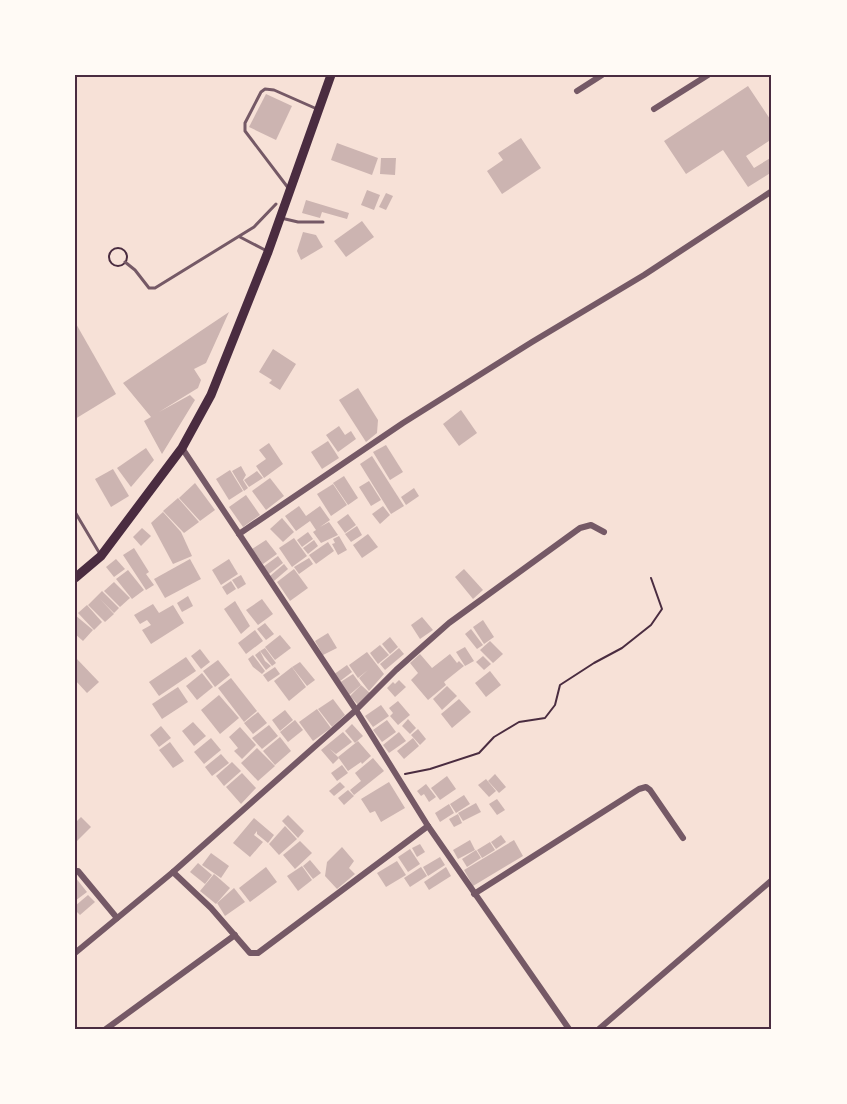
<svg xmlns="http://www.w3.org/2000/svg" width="847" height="1104" font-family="Figtree,sans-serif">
  <rect width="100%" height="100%" fill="#f7e1d7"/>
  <g fill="#ccb4b1">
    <polygon points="748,86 772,122 772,139 746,156 754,168 772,157 772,172 748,187 723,150 686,174 664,141"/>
    <polygon points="266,94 292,106 276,140 249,127"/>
    <polygon points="521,138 541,168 502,194 487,171 503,160 498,153"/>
    <polygon points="337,143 378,158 372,175 331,160"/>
    <polygon points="381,158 396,158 395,175 380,174"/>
    <polygon points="367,190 380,195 374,210 361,205"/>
    <polygon points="386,193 393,196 386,210 379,207"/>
    <polygon points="306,200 349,213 347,219 322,212 320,218 302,213"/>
    <polygon points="362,221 374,237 346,257 334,241"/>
    <polygon points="303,232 316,235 323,247 301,260 297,251"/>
    <polygon points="229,312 206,363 194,369 201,380 198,388 159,412 190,395 195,400 162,454 144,421 151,417 123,383"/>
    <polygon points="75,322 116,394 75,419"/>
    <polygon points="273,349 296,364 280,390 269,383 272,380 259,372"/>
    <polygon points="358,388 378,420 377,433 366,442 339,400"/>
    <polygon points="461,410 477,433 459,446 443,424"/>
    <polygon points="339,426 345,435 351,431 356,439 338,452 326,435"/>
    <polygon points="328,441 339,458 322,469 311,452"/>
    <polygon points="269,443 283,464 264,478 256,466 266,459 259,450"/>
    <polygon points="386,445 403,472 390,480 373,452"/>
    <polygon points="146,448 154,460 131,487 117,468"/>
    <polygon points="372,456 404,506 391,514 360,464"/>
    <polygon points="241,466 246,475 243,480 248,488 244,491 232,471"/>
    <polygon points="113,469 129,496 111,507 95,479"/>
    <polygon points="230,470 243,491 229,500 216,479"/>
    <polygon points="257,471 263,478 249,487 244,480"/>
    <polygon points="344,476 358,498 348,505 333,483"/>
    <polygon points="270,478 284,496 266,510 252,491"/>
    <polygon points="369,481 381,500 371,506 359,487"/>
    <polygon points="195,483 215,510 200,521 179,498"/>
    <polygon points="333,484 347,505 331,516 317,494"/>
    <polygon points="414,488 419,496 406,505 401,497"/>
    <polygon points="246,495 260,515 243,527 229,507"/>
    <polygon points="178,498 199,522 184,533 163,511"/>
    <polygon points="299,506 306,516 320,506 330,520 320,527 329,522 338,535 321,543 313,532 316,530 310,521 296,531 285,516"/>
    <polygon points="383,506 390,515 380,524 372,514"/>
    <polygon points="163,512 181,532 192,556 173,564 151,523"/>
    <polygon points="348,514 356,525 345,533 337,522"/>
    <polygon points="282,518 294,532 283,542 270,529"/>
    <polygon points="357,526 362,535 351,542 345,534"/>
    <polygon points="142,528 151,536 141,546 133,537"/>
    <polygon points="308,532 313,539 302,547 297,540"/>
    <polygon points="368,534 378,547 362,558 353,545"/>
    <polygon points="339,536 347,550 338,555 332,544 335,543 333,539"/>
    <polygon points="294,538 307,556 292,567 279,548"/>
    <polygon points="266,540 277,554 263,564 252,549"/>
    <polygon points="314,540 318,546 308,554 303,548"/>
    <polygon points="328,542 334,551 316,564 309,555"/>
    <polygon points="134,548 149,572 146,574 154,585 146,590 123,555"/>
    <polygon points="278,556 283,563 269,574 263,567"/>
    <polygon points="309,558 313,564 299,574 294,567"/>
    <polygon points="116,559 125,569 114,577 106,567"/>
    <polygon points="190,559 201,579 165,598 154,579"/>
    <polygon points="229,559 238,574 221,585 212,570"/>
    <polygon points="284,564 288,569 274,581 270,576"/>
    <polygon points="294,569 308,588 290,601 277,582"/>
    <polygon points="464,569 483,590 473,599 455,577"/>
    <polygon points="128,570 144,590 132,599 116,579"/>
    <polygon points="241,575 246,584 238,589 232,580"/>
    <polygon points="231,581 236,589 227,595 222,587"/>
    <polygon points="114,582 130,598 120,607 104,591"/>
    <polygon points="102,591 119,608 114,613 100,599 114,614 105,622 88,605"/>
    <polygon points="188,596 193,606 182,612 177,603"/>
    <polygon points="262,599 273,614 258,625 246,610"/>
    <polygon points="235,601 250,626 241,634 224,609"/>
    <polygon points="153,604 159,613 173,605 184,623 151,644 142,630 151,625 147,620 140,624 134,615"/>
    <polygon points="87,605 102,622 94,630 78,613"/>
    <polygon points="75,615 93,630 83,641 75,634"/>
    <polygon points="422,617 433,630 420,639 411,625"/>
    <polygon points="483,620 494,637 484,644 473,627"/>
    <polygon points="265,623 274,634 266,640 257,629"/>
    <polygon points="471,629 483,645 477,649 465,634"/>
    <polygon points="255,630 263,641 246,654 238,643"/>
    <polygon points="328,633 337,648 323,655 315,641"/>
    <polygon points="280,635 291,648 275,660 265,647"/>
    <polygon points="390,637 398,647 390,654 382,644"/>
    <polygon points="490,641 503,654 493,663 480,650"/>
    <polygon points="380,645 389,655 378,664 370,653"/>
    <polygon points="465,647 474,661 465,666 456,652"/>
    <polygon points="265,648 276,663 272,666 260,651"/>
    <polygon points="399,648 404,654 385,670 380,664"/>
    <polygon points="200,649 210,662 201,669 191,656"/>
    <polygon points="260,651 265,661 271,666 266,670 255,655"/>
    <polygon points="367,652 384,674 369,691 359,678 368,670 358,678 349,665"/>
    <polygon points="420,654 432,668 450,654 457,663 459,661 464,666 444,682 446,685 428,700 411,680 418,673 410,663"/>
    <polygon points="253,655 265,671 262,674 253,667 248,659"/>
    <polygon points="483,656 491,664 484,670 476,662"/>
    <polygon points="75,657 99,682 87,693 75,680"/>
    <polygon points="186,657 196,671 159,696 149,682"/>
    <polygon points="218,660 230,675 215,687 203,671"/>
    <polygon points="300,662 315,680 307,686 292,667"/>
    <polygon points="347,665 352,672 339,682 333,675"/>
    <polygon points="275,667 280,674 268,682 263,675"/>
    <polygon points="292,667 306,687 289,701 274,681"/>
    <polygon points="490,671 501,685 486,697 475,683"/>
    <polygon points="202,673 213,687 197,700 186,686"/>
    <polygon points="353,674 361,685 348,696 339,683"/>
    <polygon points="231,678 257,711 244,722 218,688"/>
    <polygon points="399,680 406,687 395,697 387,688 393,682 395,684"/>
    <polygon points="361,685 371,694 359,706 350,696"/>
    <polygon points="447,686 457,696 442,710 433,699"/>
    <polygon points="178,687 188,702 162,719 152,704"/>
    <polygon points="219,695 239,718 220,734 201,710"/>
    <polygon points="333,699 345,715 332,727 318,709"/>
    <polygon points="459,699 471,712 452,728 441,714"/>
    <polygon points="398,701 410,715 398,725 390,716 393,713 389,708"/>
    <polygon points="381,705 389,716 373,727 365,716"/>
    <polygon points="317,709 331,728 313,741 299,722"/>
    <polygon points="285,710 293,720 280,731 272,720"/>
    <polygon points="258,712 267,723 253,734 244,723"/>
    <polygon points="408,719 416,728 410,734 402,726"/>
    <polygon points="295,720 303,730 288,742 280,732"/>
    <polygon points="387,720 396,732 382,742 373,730"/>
    <polygon points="193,722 206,736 194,746 182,731"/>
    <polygon points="352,724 363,736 355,743 345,731"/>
    <polygon points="269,725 278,736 262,749 252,738"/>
    <polygon points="161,726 171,738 159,747 150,735"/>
    <polygon points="240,727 256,745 242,759 234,751 238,748 229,737"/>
    <polygon points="418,729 426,739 420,745 411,735"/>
    <polygon points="343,732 352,742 336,754 330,749 339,758 333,764 321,750"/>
    <polygon points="399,732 406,741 389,753 383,745"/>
    <polygon points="280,737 291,751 275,765 263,751"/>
    <polygon points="211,738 221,750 204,764 194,752"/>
    <polygon points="413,738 419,746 404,759 397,751"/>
    <polygon points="358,741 371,756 362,764 361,762 348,771 338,757"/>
    <polygon points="170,742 184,761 173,768 159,750"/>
    <polygon points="257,748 275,766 258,781 241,763"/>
    <polygon points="221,754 229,763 212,776 205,767"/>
    <polygon points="373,758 384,771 354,795 350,790 361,781 355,773"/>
    <polygon points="232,762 241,771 224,786 216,776"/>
    <polygon points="342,765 348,773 337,781 331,773"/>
    <polygon points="242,773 256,788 241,804 226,787"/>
    <polygon points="495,774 506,787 499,793 488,781"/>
    <polygon points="447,776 456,789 440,800 431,788"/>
    <polygon points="486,779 496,791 489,797 478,785"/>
    <polygon points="340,782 345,787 334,796 329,791"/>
    <polygon points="389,782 405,808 381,822 375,811 370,813 361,799"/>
    <polygon points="426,784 436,797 429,802 424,794 421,796 417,791"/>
    <polygon points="348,790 354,796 344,805 338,798"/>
    <polygon points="464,795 470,804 456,813 450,804"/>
    <polygon points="497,799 505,810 497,815 489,804"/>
    <polygon points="476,803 481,812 463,821 458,813"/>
    <polygon points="449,804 454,813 440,822 435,813"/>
    <polygon points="458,814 462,823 454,827 449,819"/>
    <polygon points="288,815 304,831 298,838 282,821"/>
    <polygon points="81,817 91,827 75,843 75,823"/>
    <polygon points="254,818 274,835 268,843 257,834 257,831 254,835 263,842 250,857 233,843"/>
    <polygon points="285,826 297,839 279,855 269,844"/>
    <polygon points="501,835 506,842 496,849 491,842"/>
    <polygon points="470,840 475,850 458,859 453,850"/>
    <polygon points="514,840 523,856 473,886 464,870"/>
    <polygon points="300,841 312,853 295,869 283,855"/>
    <polygon points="490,842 495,850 482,858 477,850"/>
    <polygon points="420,844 425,852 417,857 412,848"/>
    <polygon points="342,847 354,861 349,868 355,874 337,889 325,876 327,862"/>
    <polygon points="410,849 420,864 408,872 398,857"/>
    <polygon points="476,850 481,858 467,867 462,859"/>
    <polygon points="211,853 229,866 221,878 202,865"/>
    <polygon points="440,857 445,865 428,876 423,867"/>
    <polygon points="310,860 321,873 313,879 303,866"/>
    <polygon points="397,861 406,875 386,887 377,873"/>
    <polygon points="198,863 212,875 205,884 190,872"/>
    <polygon points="302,866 312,880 298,891 287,876"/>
    <polygon points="266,867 277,882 250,902 239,888"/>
    <polygon points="421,867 427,876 410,887 404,878"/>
    <polygon points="446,867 451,876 429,890 424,882"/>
    <polygon points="214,874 230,888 216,904 200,891"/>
    <polygon points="75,877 87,892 75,901"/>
    <polygon points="234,888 245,902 225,916 217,903"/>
    <polygon points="88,895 95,902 80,915 75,910 75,906"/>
  </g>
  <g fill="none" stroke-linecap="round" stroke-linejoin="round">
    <g stroke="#4a2c40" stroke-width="2">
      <circle cx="118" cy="257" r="9"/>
      <polyline points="405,774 430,769 479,753 494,737 519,722 545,718 555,705 560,685 594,663 622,648 651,625 662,609 651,578"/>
    </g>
    <g stroke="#755966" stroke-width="3">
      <polyline points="289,189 245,131 245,123 261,92 265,89 274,90 317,109"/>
      <polyline points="281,218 298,222 323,222"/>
      <polyline points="240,237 265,250"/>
      <polyline points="125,262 135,270 149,288 155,288 254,227 276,204"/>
      <polyline points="75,512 100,554"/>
    </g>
    <g stroke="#755966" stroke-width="6">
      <polyline points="577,91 602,75"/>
      <polyline points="654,109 708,75"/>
      <polyline points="182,448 356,710 428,826 569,1029"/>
      <polyline points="239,534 403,423 532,342 644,275 772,191"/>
      <polyline points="75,871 78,871 117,918"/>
      <polyline points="173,872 211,908 250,953 258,953 428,826"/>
      <polyline points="474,894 639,789 646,787 650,790 683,838"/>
      <polyline points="75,953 173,872 356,710 396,670 449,623 580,528 591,525 604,532"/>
      <polyline points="106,1029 235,935"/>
      <polyline points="599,1029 772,880"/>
    </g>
    <polyline stroke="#4a2c40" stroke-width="9" points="75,578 101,556 182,448 211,395 268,252 331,75"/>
  </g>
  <rect width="847" height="1104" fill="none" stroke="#fffaf5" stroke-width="153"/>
  <rect x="76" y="76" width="694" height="952" fill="none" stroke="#4a2c40" stroke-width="2"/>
</svg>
